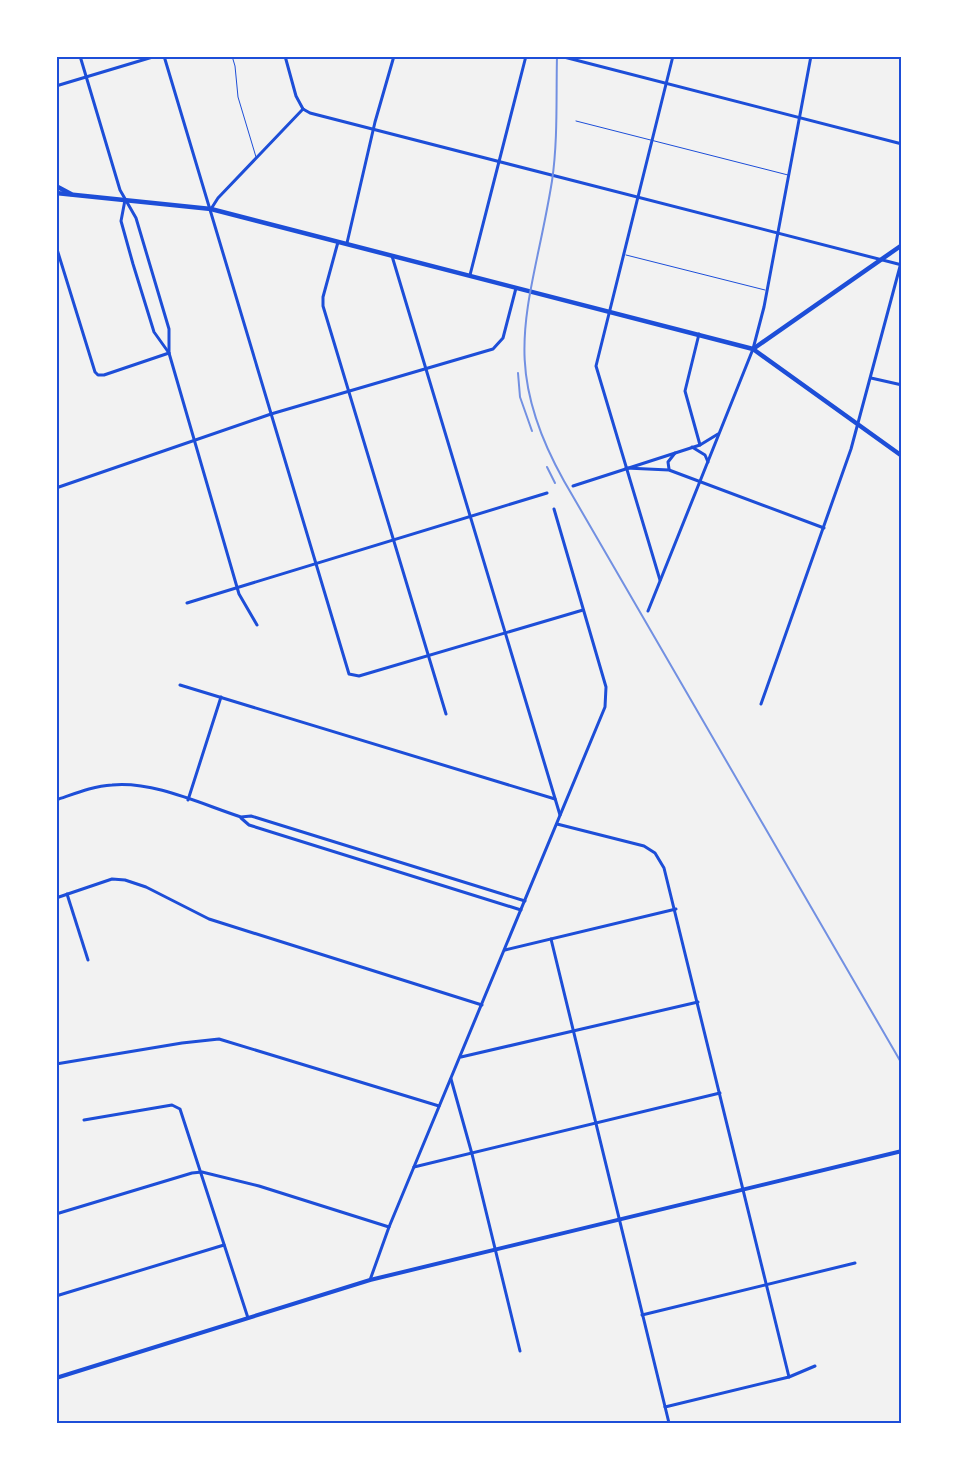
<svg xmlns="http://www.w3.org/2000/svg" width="958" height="1479" font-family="Rubik,sans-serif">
  <rect width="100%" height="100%" fill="#f2f2f2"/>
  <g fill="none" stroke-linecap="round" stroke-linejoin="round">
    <g stroke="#1d4ed8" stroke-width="1">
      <polyline points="232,56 235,66 238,97 256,157"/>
      <polyline points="576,121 788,175"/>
      <polyline points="626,255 765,290"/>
    </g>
    <g stroke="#1d4ed8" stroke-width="3">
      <polyline points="80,56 120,190 136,218 169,329 169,353 239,594 257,625"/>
      <polyline points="164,56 349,674 359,676 583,610"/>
      <polyline points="285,56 296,96 303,109"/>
      <polyline points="560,56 902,144"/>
      <polyline points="56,86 156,56"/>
      <polyline points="303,109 310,113 902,265"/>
      <polyline points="125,200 121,221 133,264 154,332 169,353"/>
      <polyline points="211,209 218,198 303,109"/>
      <polyline points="338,242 323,297 323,306 446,714"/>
      <polyline points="347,243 375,122 394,56"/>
      <polyline points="56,246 95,372 98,375 104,375 169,353"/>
      <polyline points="392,256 560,815"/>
      <polyline points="470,275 526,56"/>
      <polyline points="699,334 685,391 700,445"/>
      <polyline points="871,378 902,385"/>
      <polyline points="692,447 705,455 708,462"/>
      <polyline points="626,468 669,470 824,528"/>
      <polyline points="669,469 668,462 675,453"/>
      <polyline points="573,486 700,445 718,434"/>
      <polyline points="56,488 271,414 493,349 503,338 516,288"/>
      <polyline points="660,580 596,366 673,56"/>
      <polyline points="187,603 547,493"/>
      <polyline points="648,611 753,349 764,307 811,56"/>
      <polyline points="180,685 555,799"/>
      <polyline points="761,704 851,449 902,259"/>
      <path d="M56 800C74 794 93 786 112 785 154 781 201 804 241 817L251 816 525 901"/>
      <polyline points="188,800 221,697"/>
      <polyline points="241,818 249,825 521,910"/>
      <polyline points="557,824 644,846 655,853 664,868 789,1377"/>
      <polyline points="67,894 88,960"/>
      <polyline points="56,898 112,879 125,880 146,887 209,919 482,1005"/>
      <polyline points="551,939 669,1423"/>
      <polyline points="505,950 676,909"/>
      <polyline points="461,1057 698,1002"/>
      <polyline points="56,1064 182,1043 219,1039 439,1106"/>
      <polyline points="451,1079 472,1154 520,1351"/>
      <polyline points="84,1120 172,1105 180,1109 248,1318"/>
      <polyline points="414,1167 720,1093"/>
      <polyline points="56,1214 192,1173 202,1172 259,1186 389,1227"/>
      <polyline points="370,1280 389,1227 605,707 606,687 554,509"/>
      <polyline points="56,1296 224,1245"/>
      <polyline points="642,1315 855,1263"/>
      <polyline points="665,1407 789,1377 815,1366"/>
    </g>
    <polyline stroke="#1d4ed8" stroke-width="4" points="56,1378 370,1280 902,1151"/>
    <g stroke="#1d4ed8" stroke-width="4.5">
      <polyline points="56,186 71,194"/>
      <polyline points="56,193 211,209 753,349 902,456"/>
      <polyline points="753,349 902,245"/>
    </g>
    <g stroke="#7290e2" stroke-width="2">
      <path d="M557 56C556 98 558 140 552 181 532 305 496 360 564 481L902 1064"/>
      <polyline points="518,373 520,397 532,431"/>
      <polyline points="547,467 555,483"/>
    </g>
  </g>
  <rect width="958" height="1479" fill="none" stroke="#ffffff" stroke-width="115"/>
  <rect x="58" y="58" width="842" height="1364" fill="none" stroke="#1d4ed8" stroke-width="2"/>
</svg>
